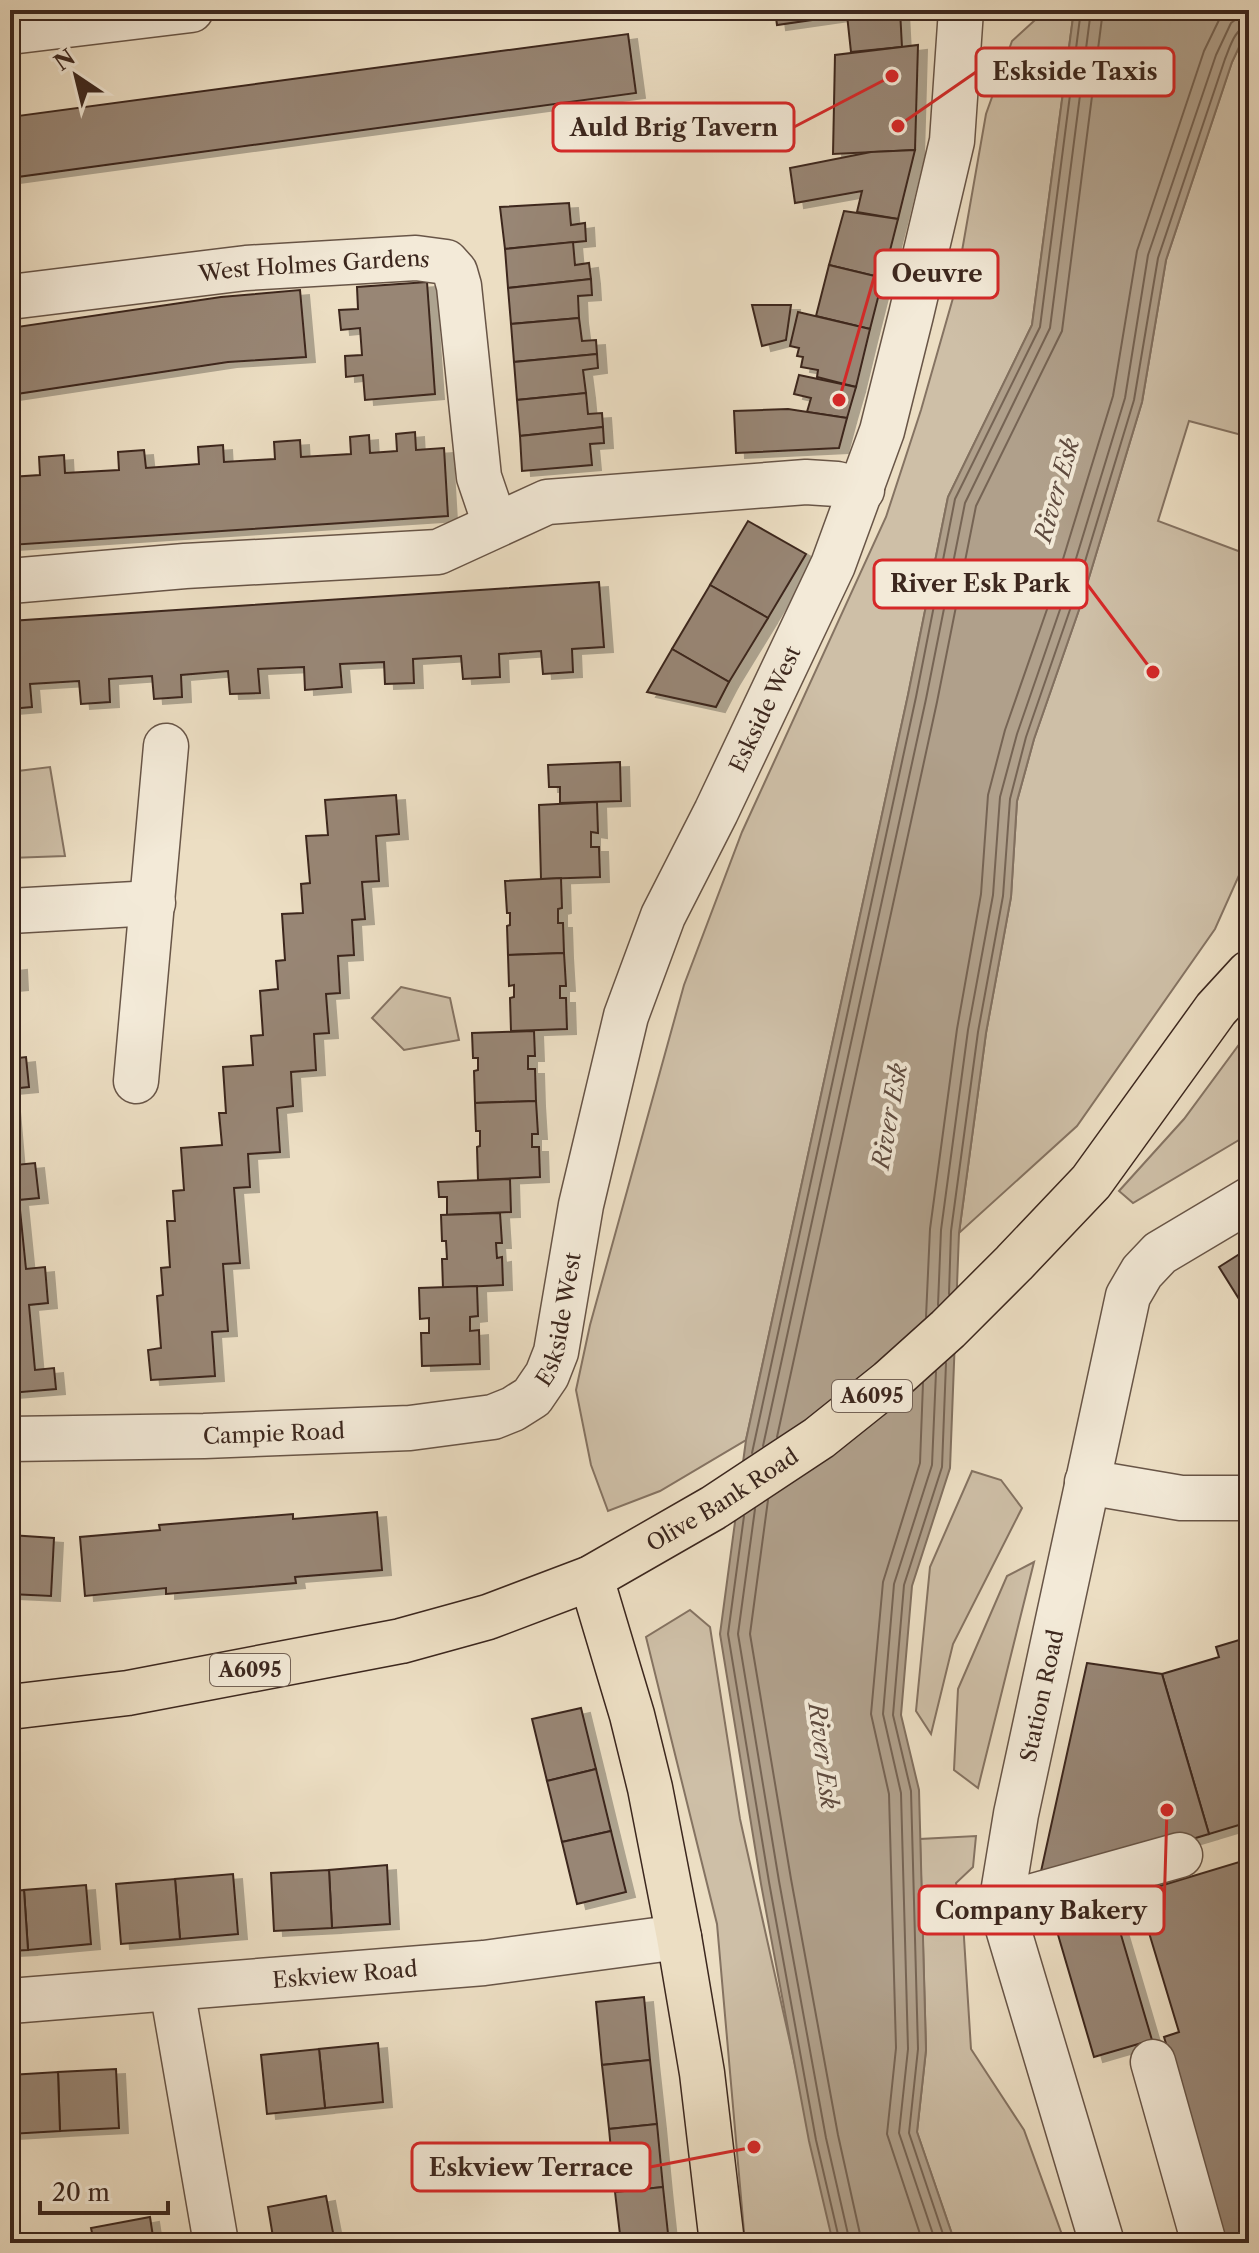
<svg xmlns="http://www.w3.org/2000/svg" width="1259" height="2253" font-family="'Libre Caslon Text',serif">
  <defs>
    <filter id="shadow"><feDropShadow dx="9" dy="5" stdDeviation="0" flood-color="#0004"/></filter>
  </defs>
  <rect width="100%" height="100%" fill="#ecdec3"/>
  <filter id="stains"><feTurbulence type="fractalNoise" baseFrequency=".0025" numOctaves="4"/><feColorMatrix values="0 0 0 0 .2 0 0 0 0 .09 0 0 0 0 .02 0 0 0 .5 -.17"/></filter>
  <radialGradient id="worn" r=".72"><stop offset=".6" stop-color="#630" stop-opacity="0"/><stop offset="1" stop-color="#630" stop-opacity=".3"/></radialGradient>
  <g fill="#cebfa7" stroke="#857362" stroke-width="2">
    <polygon points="1046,10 1074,10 1032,325 948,497 908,695 746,1440 660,1491 608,1511 591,1465 576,1390 590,1325 684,985 742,832 886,517 921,410 955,291 986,114 1012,41"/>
    <polygon points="1249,26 1249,437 1189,421 1158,521 1249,555 1249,853 1215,929 1077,1126 959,1233 986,1033 1011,897 1017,801 1034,739 1081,604 1142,402 1166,260 1232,62"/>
    <polygon points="50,767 65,856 10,858 10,772"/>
    <polygon points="401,987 450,998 459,1040 404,1050 372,1018"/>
    <polygon points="1249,1031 1249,1134 1133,1203 1119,1191 1184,1119"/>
    <polygon points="972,1471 1001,1480 1022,1508 953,1644 931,1734 916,1711 930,1567"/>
    <polygon points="1034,1562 978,1788 954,1770 958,1689 1007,1576"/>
    <polygon points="690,1610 710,1627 740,1819 835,2243 745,2243 717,1924 646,1637"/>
    <polygon points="976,1836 973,1867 956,1883 963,1922 971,2049 1024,2130 1065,2243 955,2243 917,2132 926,2050 920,1839"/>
  </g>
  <polygon fill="#b0a08b" stroke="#82705f" stroke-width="2" points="1074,10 1249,10 1249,26 1232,62 1166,260 1142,402 1081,604 1034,739 1017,801 1011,897 986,1033 959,1233 950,1468 912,1586 901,1715 919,1790 926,2050 917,2132 955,2243 833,2243 809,2141 761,1884 720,1634 746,1440 908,695 948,497 1032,325"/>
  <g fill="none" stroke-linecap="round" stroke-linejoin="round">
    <g stroke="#766454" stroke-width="2">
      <path d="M949 1294 951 1231 978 1032 1003 896 1010 799 1026 737 1073 601 1134 400 1158 258 1225 59C1230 47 1235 27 1249 26"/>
      <polyline points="938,1305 941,1230 968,1030 993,895 1000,797 1017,734 1064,598 1125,398 1148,255 1216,55 1231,23 1239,17 1249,16"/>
      <polyline points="926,1317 930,1229 957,1029 981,894 988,795 1005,730 1052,595 1113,396 1137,251 1204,51 1219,20 1228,10"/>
      <polyline points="946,1363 942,1467 904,1585 893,1715 911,1791 918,2049 909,2133 946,2243"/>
      <polyline points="777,1437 937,702 976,506 1062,331 1103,10"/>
      <polyline points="763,1446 926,699 965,503 1050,328 1091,10"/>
      <polyline points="752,1453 916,697 955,499 1040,327 1081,10"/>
      <polyline points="768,1500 750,1634 791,1879 838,2135 862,2243"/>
      <polyline points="755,1509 738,1634 779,1881 826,2138 850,2243"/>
      <polyline points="744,1516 728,1634 769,1882 816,2140 840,2243"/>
      <polyline points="923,2243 887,2134 896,2048 889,1794 871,1714 883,1582 920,1463 923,1383"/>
      <polyline points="936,2243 899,2133 908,2049 901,1793 883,1714 894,1584 932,1465 936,1372"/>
    </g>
  </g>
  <g fill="#988674" stroke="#3c271e" stroke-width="2" filter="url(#shadow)">
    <polygon points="775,10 900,10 902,47 851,52 847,15 777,25"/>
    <polygon points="628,34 636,93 10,178 10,117"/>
    <polygon points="918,45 915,150 833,154 835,55"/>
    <polygon points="915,150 898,219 857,212 862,191 795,203 790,168 871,152"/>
    <polygon points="569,203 571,225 585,223 586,241 505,249 500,207"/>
    <polygon points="844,211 898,219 883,278 829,265"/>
    <polygon points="573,242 575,265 589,263 591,279 508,288 505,249"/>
    <polygon points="829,265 883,278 870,329 816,316"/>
    <polygon points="591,279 592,295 578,296 579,318 511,324 508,288"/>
    <polygon points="427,282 435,394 365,400 363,375 346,377 345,356 362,355 360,328 341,330 339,310 358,309 357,287"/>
    <polygon points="300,290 306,357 228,362 10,395 10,328 221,297"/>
    <polygon points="752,305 791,305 786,340 762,346"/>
    <polygon points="798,312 870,329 856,387 817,377 818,370 801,367 803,357 797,356 799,348 790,346"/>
    <polygon points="579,318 582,341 596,340 597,354 514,362 511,324"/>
    <polygon points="597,354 598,368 583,370 586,393 517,400 514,362"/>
    <polygon points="799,375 856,387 847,418 807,412 811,398 794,394"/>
    <polygon points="586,393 588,414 602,413 603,427 520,436 517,400"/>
    <polygon points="788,409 847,418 839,448 736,453 734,411"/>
    <polygon points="603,427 604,443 590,444 592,465 522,471 520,436"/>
    <polygon points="415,432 416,450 444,448 448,516 10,545 10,477 40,475 39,457 64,455 65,473 119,470 118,452 144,450 146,468 199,464 198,447 223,445 224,462 275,459 274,442 300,440 301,457 351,454 350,437 369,435 370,453 397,451 396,434"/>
    <polygon points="748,521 806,554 768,618 710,585"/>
    <polygon points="599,582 604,647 572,649 573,672 543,674 541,651 499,654 500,677 463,679 461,656 413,659 414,683 385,684 384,662 340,664 342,687 305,690 304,667 258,669 260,693 230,694 228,671 181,675 182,697 154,699 152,676 109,679 110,702 81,704 79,681 30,684 32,707 10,709 10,621"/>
    <polygon points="710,585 768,618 729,682 672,649"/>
    <polygon points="672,649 729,682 716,707 647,692"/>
    <polygon points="620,762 621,801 560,803 560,787 549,787 548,765"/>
    <polygon points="396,795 399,834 376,836 379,881 362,882 365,919 352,920 354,955 338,956 340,993 326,994 329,1033 314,1034 316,1070 291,1072 293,1106 277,1108 280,1152 248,1154 250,1187 234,1188 240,1263 223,1264 228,1331 212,1332 215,1376 151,1380 148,1350 161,1348 157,1296 163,1295 161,1268 170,1267 167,1221 175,1221 173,1191 184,1190 181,1148 222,1145 219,1113 226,1113 223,1067 253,1065 251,1036 263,1035 260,991 278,989 276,961 285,960 282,914 303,913 301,884 310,883 306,836 328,835 325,800"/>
    <polygon points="597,802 598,833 591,832 591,847 599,847 600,877 541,879 539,805"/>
    <polygon points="561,878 562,908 558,909 558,923 563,923 564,953 508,955 507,926 510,925 510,913 507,913 505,881"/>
    <polygon points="564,953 566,986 560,986 560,998 566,998 567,1029 511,1031 510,998 514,997 514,985 509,986 508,955"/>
    <polygon points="18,965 19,985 10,986 10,966"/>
    <polygon points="534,1031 535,1056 528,1056 528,1069 535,1069 536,1101 475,1103 474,1071 478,1070 478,1058 473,1058 472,1033"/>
    <polygon points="26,1057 29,1087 10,1089 10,1059"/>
    <polygon points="10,1095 16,1165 35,1163 39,1198 19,1200 26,1269 45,1267 48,1303 29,1305 35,1370 54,1368 56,1389 10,1393"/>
    <polygon points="536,1101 538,1134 532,1134 532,1147 539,1147 540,1177 478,1180 477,1147 480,1146 480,1131 476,1131 475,1103"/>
    <polygon points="510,1179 511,1212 447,1215 447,1197 439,1197 438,1182"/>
    <polygon points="500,1213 502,1243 496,1243 497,1258 502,1257 503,1285 443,1288 442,1259 447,1259 446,1241 442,1241 441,1215"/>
    <polygon points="1249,1248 1249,1315 1219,1267"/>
    <polygon points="477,1286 478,1316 470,1317 470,1331 479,1330 480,1364 422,1366 421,1333 429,1333 429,1318 420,1319 419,1288"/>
    <polygon points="377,1512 382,1570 295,1577 296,1583 166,1594 166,1588 85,1596 80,1537 160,1530 159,1525 293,1514 293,1519"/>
    <polygon points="10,1535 54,1538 51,1596 10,1594"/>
    <polygon points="1249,1637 1249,1822 1209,1834 1162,1674 1219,1657 1216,1647"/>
    <polygon points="1087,1663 1162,1674 1209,1834 1038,1885"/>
    <polygon points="581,1708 596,1769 547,1781 532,1719"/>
    <polygon points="596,1769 611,1831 562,1842 547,1781"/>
    <polygon points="611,1831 626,1892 577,1904 562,1842"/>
    <polygon points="1249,1859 1249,2243 1226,2243 1164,2037 1179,2032 1137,1893"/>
    <polygon points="387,1865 390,1924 332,1928 329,1870"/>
    <polygon points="329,1870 332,1928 274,1931 271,1873"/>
    <polygon points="233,1874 238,1934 180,1939 175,1879"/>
    <polygon points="175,1879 180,1939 121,1944 116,1884"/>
    <polygon points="86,1885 91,1944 28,1950 24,1890"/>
    <polygon points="24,1890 28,1950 10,1951 10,1891"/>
    <polygon points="1114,1911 1152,2040 1094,2057 1056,1928"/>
    <polygon points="644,1997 650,2060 602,2065 596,2002"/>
    <polygon points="378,2043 383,2102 325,2108 319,2049"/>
    <polygon points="319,2049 325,2108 267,2114 261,2055"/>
    <polygon points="650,2060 657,2124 609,2129 602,2065"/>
    <polygon points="116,2069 119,2128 60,2131 58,2072"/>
    <polygon points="58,2072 60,2131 10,2134 10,2075"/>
    <polygon points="657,2124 663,2187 615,2192 609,2129"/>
    <polygon points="663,2187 669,2243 621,2243 615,2192"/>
    <polygon points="326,2196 335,2243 274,2243 268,2207"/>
    <polygon points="150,2217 154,2243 94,2243 91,2228"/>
  </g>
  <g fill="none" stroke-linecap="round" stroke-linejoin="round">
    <defs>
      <g id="minor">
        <polyline points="10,32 191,10"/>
        <path id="s1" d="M10 297 246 268 416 258 446 262 455 272 459 286 479 477 495 524"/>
        <polyline points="10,581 185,566 438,552 547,502 806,482 837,484 862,490"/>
        <polyline points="10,911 153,903"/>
        <polyline points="136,1081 166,746"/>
        <path id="s2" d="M10 1439 204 1436 410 1428 493 1417 513 1409 532 1397 547 1375 556 1352 581 1205 626 1016 663 916 716 812 833 565 882 431 911 315 952 141 961 10"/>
        <polyline points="1087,1482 1181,1498 1249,1498"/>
        <polyline points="1001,1905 1180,1855"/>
        <polyline points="172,1989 216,2243"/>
        <path id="s3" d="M10 2001 484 1963 679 1937"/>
        <polyline points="1153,2062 1204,2243"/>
        <path id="s4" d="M1102 2243 1001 1905 1016 1814 1128 1296 1142 1272 1160 1253 1249 1200"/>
      </g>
      <g id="major">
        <polyline points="591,1578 632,1715 650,1788 679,1937 702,2073 722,2243"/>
        <path id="s5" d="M10 1707 128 1693 401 1641 488 1617 591 1578 713 1508 819 1438 889 1382 948 1329 1014 1263 1091 1182 1216 1009 1249 973"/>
      </g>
    </defs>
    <use href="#minor" stroke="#685547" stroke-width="47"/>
    <use href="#major" stroke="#3c271e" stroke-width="47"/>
    <use href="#minor" stroke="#f3ead8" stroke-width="44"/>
    <use href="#major" stroke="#ecdec3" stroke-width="44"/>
  </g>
  <g text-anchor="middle" stroke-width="8" stroke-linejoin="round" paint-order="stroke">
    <g fill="#f3ead8" stroke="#736256" stroke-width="2">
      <rect x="832" y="1380" width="80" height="32" rx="6"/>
      <rect x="210" y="1654" width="80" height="32" rx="6"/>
    </g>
    <g font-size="20" font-weight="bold" fill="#3c271e">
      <text x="872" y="1403">A6095</text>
      <text x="250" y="1677">A6095</text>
    </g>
    <g font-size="22" fill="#3c271e" stroke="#f3ead8">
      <text dy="8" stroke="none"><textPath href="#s1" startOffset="306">West Holmes Gardens</textPath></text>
      <text dy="8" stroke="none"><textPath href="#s2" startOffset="1260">Eskside West</textPath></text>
      <text dy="8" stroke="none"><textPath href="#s2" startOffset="612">Eskside West</textPath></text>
      <text dy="8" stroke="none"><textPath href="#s2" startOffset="264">Campie Road</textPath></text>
      <text dy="8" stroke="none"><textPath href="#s5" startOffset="750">Olive Bank Road</textPath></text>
      <text dy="8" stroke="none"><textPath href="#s4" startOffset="566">Station Road</textPath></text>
      <text dy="8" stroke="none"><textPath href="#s3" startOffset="336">Eskview Road</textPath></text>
    </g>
    <g font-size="24" font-style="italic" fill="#5f4b3f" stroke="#f3ead8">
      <text transform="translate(1057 490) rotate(-74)" y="8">River Esk</text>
      <text transform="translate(890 1116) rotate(-80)" y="8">River Esk</text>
      <text transform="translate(823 1756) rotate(83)" y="8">River Esk</text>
    </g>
  </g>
  <path fill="none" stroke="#d62828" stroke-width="3" d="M898 126L976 72M892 76L794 127M839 400L875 274M1153 672L1087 584M1167 1810L1164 1910M754 2147L650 2167"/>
  <g fill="#d62828" stroke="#f3ead8" stroke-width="3">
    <circle cx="898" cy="126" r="8"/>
    <circle cx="892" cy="76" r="8"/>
    <circle cx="839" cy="400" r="8"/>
    <circle cx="1153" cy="672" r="8"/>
    <circle cx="1167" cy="1810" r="8"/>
    <circle cx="754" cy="2147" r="8"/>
  </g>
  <g fill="#f3ead8" stroke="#d62828" stroke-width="3">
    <rect x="976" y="48" width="198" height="48" rx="8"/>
    <rect x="553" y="103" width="241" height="48" rx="8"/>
    <rect x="875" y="250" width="123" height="48" rx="8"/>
    <rect x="874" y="560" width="213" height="48" rx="8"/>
    <rect x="919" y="1886" width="245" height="48" rx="8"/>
    <rect x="412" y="2143" width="238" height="48" rx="8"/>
  </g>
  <g font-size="24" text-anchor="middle" font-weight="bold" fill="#3c271e">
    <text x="1075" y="80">Eskside Taxis</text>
    <text x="674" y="136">Auld Brig Tavern</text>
    <text x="937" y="282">Oeuvre</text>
    <text x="980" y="592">River Esk Park</text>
    <text x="1041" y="1919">Company Bakery</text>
    <text x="531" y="2176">Eskview Terrace</text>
  </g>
  <rect width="1259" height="2253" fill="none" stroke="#ecdec3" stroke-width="40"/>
  <rect x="12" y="12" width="1235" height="2229" fill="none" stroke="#3c271e" stroke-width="4"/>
  <rect x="20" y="20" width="1219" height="2213" fill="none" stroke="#3c271e" stroke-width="2"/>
  <g transform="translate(76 76) rotate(325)" stroke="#f3ead8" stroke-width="6" paint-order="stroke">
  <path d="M0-6L14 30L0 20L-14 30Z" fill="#3c271e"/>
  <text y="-12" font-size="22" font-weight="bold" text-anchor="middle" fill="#3c271e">N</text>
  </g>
  <path d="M40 2201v12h128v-12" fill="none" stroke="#3c271e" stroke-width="4"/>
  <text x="52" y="2201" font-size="24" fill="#3c271e" stroke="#f3ead8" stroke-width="6" paint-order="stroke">20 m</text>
  <rect width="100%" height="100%" filter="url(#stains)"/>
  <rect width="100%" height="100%" fill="url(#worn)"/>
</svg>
